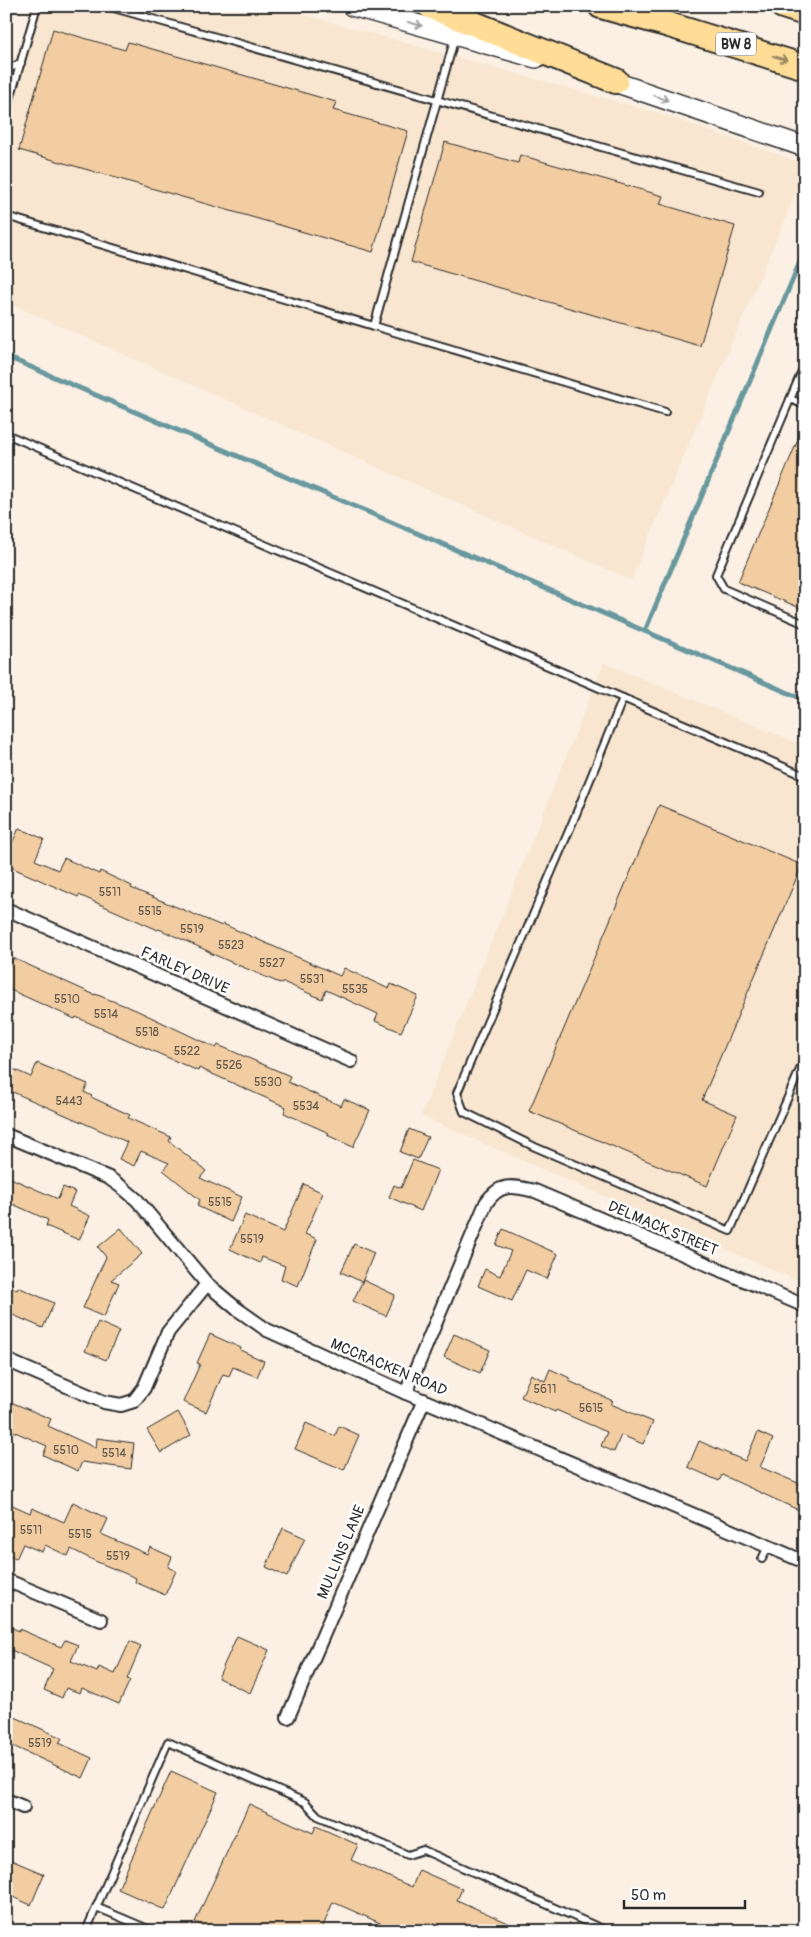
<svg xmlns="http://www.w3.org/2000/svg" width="811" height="1937" font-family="Pangolin,sans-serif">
  <rect width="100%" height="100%" fill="#fbf0e3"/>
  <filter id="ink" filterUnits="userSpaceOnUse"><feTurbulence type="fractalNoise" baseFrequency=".02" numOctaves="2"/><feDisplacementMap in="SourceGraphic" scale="10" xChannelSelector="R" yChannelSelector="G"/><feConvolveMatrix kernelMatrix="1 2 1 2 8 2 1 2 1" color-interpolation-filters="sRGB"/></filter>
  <g filter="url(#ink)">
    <g fill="#f8e6d0">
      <polygon points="37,6 272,6 658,113 805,164 805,172 631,580 6,302 6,113"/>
      <polygon points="604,663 805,746 805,1284 421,1116"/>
    </g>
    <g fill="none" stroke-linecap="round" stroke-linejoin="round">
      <g stroke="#68989e" stroke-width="5">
        <polyline points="6,354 12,359 805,700"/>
        <polyline points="645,631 805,250"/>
      </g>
    </g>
    <g fill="#f2cda2" stroke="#2b2b2b">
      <polygon points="53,29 125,50 128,42 336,102 333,110 408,131 373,252 19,150"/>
      <polygon points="445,142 518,163 520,155 663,196 660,204 735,226 700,346 411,262"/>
      <polygon points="805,423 805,610 738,582"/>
      <polygon points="659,805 802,865 702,1100 737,1115 707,1186 529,1111"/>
      <polygon points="19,828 44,839 35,860 58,870 64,858 99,874 100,871 132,886 131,888 222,926 223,924 340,976 344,968 389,989 391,984 418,996 401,1032 375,1021 378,1014 326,990 322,999 283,982 282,984 210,953 210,952 159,929 158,930 79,895 78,897 6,865 6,857"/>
      <polygon points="13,958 95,995 95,994 136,1010 216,1048 218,1045 290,1076 288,1082 341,1106 344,1099 370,1110 353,1147 327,1135 329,1133 284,1113 286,1107 199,1068 198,1071 76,1017 75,1019 6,988 6,974"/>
      <polygon points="37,1063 88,1084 84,1092 92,1096 91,1097 130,1115 128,1118 171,1137 169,1141 206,1171 200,1178 242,1197 231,1222 197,1206 200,1200 163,1170 169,1163 141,1151 134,1166 119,1159 127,1142 6,1089 6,1066 31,1077"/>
      <polygon points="409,1129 428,1137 418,1159 400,1152"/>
      <polygon points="413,1160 438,1170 421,1211 389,1197 394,1185 401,1188"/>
      <polygon points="6,1176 58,1199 63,1187 75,1192 69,1206 90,1216 79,1240 46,1226 48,1220 6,1201"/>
      <polygon points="304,1184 323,1193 305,1234 317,1239 298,1286 281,1279 285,1266 262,1257 260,1263 230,1249 245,1215 283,1232"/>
      <polygon points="121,1228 142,1254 111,1280 119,1283 104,1317 83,1308 106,1257 98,1247"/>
      <polygon points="503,1229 558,1254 547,1279 526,1270 512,1301 478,1286 485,1269 500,1276 511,1251 496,1245"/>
      <polygon points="354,1244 374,1253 362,1282 341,1272"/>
      <polygon points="363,1280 395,1295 386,1316 353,1301"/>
      <polygon points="6,1285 17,1290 18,1287 54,1303 43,1328 6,1312"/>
      <polygon points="98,1322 119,1331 106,1360 85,1351"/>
      <polygon points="210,1334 241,1348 240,1350 264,1361 257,1377 233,1367 229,1376 223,1374 206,1412 183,1402 200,1364 197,1363"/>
      <polygon points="454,1334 490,1350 480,1373 444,1357"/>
      <polygon points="550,1369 570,1378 569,1381 613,1401 611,1404 653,1422 643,1444 621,1435 614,1452 601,1446 607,1432 556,1410 555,1412 521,1397 531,1374 545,1381"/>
      <polygon points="6,1400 51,1419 48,1426 96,1448 97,1438 134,1443 131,1469 82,1462 78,1471 43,1455 47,1446 6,1428"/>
      <polygon points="178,1412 191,1435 161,1453 147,1430"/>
      <polygon points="306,1423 335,1436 339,1426 359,1435 344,1470 295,1449"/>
      <polygon points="758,1432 773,1439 760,1467 805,1486 805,1513 722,1475 719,1481 688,1467 699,1441 745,1461"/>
      <polygon points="6,1502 30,1513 32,1508 64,1522 73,1502 108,1519 101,1534 147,1554 150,1547 172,1557 168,1567 176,1571 165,1595 135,1582 136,1578 95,1561 71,1549 68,1556 45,1545 42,1552 23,1544 16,1559 6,1555"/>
      <polygon points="283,1528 305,1538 287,1577 266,1567"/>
      <polygon points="6,1625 19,1631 19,1629 61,1647 65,1640 78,1645 71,1661 97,1672 99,1667 115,1674 130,1641 141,1646 127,1679 130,1680 119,1704 82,1688 80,1693 66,1688 62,1698 44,1690 53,1669 11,1650 6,1650"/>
      <polygon points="237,1636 269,1650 250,1693 218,1678"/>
      <polygon points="6,1713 62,1738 59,1743 92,1758 83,1778 6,1743"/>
      <polygon points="171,1771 218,1792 165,1910 118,1889"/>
      <polygon points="249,1804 313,1833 316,1826 358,1845 351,1860 412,1887 419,1870 462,1889 457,1900 526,1931 398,1931 333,1902 321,1931 214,1931 195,1922"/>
      <polygon points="6,1858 44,1874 31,1905 6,1894"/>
    </g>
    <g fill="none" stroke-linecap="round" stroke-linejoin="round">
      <defs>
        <g id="service">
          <polyline points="107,6 759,192"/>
          <polyline points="6,70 21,63"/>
          <polyline points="6,113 37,6"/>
          <polyline points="6,216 374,326 455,37"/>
          <polyline points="374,326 665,412"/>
          <polyline points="805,364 716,575 724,589 805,624"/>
          <polyline points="790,399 805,405"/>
          <polyline points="6,434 805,776"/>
          <polyline points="623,698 574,819 457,1093 464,1112 535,1147 730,1231 805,1058"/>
          <polyline points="762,1559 768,1546"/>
          <polyline points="96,1907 153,1931"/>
          <polyline points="86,1931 168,1742 305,1802 318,1816 408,1855 423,1850 607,1931"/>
        </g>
        <g id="minor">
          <polyline points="6,909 351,1061"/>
          <polyline points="6,1135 109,1178 123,1188 137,1200 207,1284 237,1309 267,1330 406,1393 805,1562"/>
          <polyline points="6,1360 104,1402 121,1405 134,1401 144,1388 168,1332 207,1284"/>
          <path d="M406 1393 486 1203C500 1182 513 1186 535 1191L805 1306"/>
          <polyline points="6,1580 101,1620"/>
          <polyline points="288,1717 424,1400"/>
          <polyline points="6,1800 23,1807"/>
        </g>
        <g id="secondary">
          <polyline points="352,6 536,58"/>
          <polyline points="603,78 805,147"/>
        </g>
        <g id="motorway">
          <polyline points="430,6 616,81"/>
          <polyline points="601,6 666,24 805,67"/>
          <polyline points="783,6 805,13"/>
        </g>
      </defs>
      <use href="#service" stroke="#2b2b2b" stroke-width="10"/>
      <use href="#minor" stroke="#2b2b2b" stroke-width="16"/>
      <use href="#secondary" stroke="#2b2b2b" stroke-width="22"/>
      <use href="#motorway" stroke="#2b2b2b" stroke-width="28"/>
      <use href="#service" stroke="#fff" stroke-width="6"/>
      <use href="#minor" stroke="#fff" stroke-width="12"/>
      <use href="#secondary" stroke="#fff" stroke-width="19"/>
      <use href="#motorway" stroke="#ffdd96" stroke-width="24"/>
    </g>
    <defs><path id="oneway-shaft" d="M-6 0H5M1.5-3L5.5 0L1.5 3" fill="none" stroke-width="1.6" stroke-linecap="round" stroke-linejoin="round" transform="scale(1.25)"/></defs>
    <g stroke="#a0a0a0">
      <use href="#oneway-shaft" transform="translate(415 24) rotate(16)"/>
      <use href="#oneway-shaft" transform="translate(661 98) rotate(20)"/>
    </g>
    <use stroke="#958460" href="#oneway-shaft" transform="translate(780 58) rotate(18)"/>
  </g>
  <g text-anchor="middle" stroke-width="5" stroke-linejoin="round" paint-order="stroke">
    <g font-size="12" fill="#5d5449">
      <text x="110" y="896">5511</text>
      <text x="150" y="915">5515</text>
      <text x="192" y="933">5519</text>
      <text x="231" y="949">5523</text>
      <text x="272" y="967">5527</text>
      <text x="312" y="983">5531</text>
      <text x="355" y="993">5535</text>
      <text x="67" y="1003">5510</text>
      <text x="106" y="1018">5514</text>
      <text x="147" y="1036">5518</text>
      <text x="187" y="1055">5522</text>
      <text x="229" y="1069">5526</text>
      <text x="268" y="1086">5530</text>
      <text x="69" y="1105">5443</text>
      <text x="306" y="1110">5534</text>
      <text x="220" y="1206">5515</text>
      <text x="252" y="1243">5519</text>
      <text x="545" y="1393">5611</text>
      <text x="591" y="1412">5615</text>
      <text x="66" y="1454">5510</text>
      <text x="114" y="1457">5514</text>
      <text x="31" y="1534">5511</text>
      <text x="80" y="1538">5515</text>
      <text x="118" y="1560">5519</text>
      <text x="40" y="1747">5519</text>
    </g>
    <rect fill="#fff" stroke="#6b6b6b" stroke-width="1" x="716" y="32.5" width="40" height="23" rx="4"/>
    <g font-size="14" font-weight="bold" fill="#2b2b2b">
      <text x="736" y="49">BW 8</text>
    </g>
    <g font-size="15" fill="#2b2b2b" stroke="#fff">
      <text transform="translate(185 970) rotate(24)" y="5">FARLEY DRIVE</text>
      <text transform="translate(663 1228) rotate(23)" y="5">DELMACK STREET</text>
      <text transform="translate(389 1367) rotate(23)" y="5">MCCRACKEN ROAD</text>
      <text transform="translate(341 1552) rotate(-67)" y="5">MULLINS LANE</text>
    </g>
  </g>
  <rect width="811" height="1937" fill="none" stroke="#fff" stroke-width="25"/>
  <rect x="12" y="12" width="786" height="1912" fill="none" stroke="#2b2b2b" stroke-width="2" filter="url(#ink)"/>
  <path d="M624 1900v8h121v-8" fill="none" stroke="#2b2b2b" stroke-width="2.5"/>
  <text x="631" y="1900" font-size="15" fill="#2b2b2b" stroke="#ffffff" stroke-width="4" paint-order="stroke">50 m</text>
</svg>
